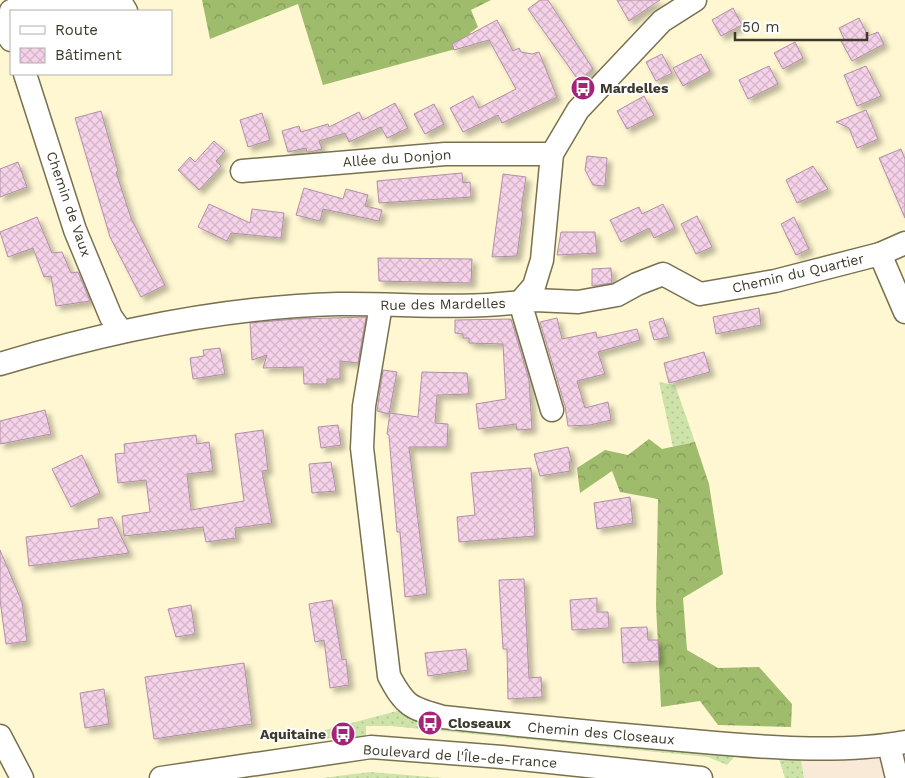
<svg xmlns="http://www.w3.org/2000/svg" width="905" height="778" font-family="'Work Sans',sans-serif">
  <defs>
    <pattern id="grass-dots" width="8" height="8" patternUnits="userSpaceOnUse" patternTransform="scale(1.25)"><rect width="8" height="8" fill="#cde3a9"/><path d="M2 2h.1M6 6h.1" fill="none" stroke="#b1c492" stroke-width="1.8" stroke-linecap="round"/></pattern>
    <pattern id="forest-crowns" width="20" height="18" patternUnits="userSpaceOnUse" patternTransform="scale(1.25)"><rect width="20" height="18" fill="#9fbc6c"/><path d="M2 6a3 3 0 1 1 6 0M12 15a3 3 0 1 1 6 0" fill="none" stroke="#839a59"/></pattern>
    <pattern id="building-cross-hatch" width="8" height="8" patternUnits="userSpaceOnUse" patternTransform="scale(1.25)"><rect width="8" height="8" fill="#f5d2e9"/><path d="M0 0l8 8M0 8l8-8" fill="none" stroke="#d3b5c8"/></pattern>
    <filter id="shadow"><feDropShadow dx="4.5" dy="4.5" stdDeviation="2.5" flood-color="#0004"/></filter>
  </defs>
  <rect width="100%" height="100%" fill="#fff7d2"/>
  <polygon fill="#f9e9d7" points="905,751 905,778 804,778 801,761"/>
  <g fill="url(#grass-dots)">
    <polygon points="659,382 675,385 695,442 673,447"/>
    <polygon points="397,711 800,755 804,778 785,778 779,759 737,754 727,765 708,757 391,726 366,726 366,738 353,739 352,735 318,740 317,735 321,731"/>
    <polygon points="370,772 443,778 322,778"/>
  </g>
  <g fill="url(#forest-crowns)">
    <polygon points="202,0 491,0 471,10 478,27 470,33 474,44 323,85 298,4 210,39"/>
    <polygon points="649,439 662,449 695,442 709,484 723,574 683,598 687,650 718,668 759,667 792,704 791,727 718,725 700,701 661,707 656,605 658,499 620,492 612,471 580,493 577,468 605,450 628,455"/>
  </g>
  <g fill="url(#building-cross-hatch)" stroke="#b08fa5" filter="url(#shadow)">
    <polygon points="540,0 548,0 593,69 579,81 528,9"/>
    <polygon points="617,0 660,0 629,21"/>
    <polygon points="733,8 742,25 721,36 712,20"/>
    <polygon points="859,18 868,36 878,32 884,44 852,61 841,41 844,39 839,28"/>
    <polygon points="497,20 513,51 519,48 521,52 532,54 539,52 557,97 502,123 498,115 463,132 450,108 473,96 479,108 516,89 489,40 454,50 452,44"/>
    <polygon points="795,42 803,58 783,69 774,53"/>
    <polygon points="662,54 672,73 656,81 646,62"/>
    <polygon points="701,54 710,71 683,86 673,68"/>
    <polygon points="769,66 778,84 748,99 739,80"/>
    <polygon points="866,66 881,96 857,106 844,75"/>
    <polygon points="644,96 654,115 627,129 617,111"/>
    <polygon points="395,103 408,128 387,138 381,127 349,142 345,133 319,141 322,149 310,152 307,152 306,148 288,152 282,131 299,126 301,132 328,124 329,127 359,112 363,120"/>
    <polygon points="434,104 444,124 425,134 414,114"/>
    <polygon points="866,110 878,139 857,148 849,128 836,122"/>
    <polygon points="101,111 118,171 116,172 131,218 165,285 141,297 110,237 75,118"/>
    <polygon points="262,113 270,140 248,147 240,120"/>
    <polygon points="214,141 225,151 216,161 221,166 199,190 178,170 190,157 195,162"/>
    <polygon points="901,149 905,159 905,218 879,158"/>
    <polygon points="587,156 607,158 605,186 593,185 585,170"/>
    <polygon points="18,162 27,187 0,197 0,169"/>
    <polygon points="813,166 828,189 797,203 786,180"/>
    <polygon points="462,173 463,183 470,182 471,197 379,203 377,181"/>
    <polygon points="503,174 526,177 521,210 523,211 517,256 492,257"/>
    <polygon points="304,188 343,199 346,189 368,195 365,206 382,210 379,221 323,209 320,221 296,215"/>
    <polygon points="209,204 250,223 252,209 284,213 281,238 231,233 227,241 198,227"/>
    <polygon points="663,204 675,228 654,238 649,228 621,242 610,220 639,207 642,214"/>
    <polygon points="697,216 712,247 696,254 681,224"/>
    <polygon points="37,217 52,253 62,252 71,273 78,272 90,301 56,306 51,276 44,277 33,248 8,257 0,232"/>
    <polygon points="794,217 809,249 796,255 781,224"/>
    <polygon points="561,232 595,232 597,253 557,255"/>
    <polygon points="378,258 472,259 471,283 379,281"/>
    <polygon points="611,268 612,283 592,286 592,269"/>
    <polygon points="759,308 761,325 716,334 713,317"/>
    <polygon points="366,317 358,363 340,361 340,379 327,379 327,384 304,384 303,367 263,368 267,355 252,360 250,323 296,319"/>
    <polygon points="557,318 562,339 596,332 597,338 637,329 640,340 598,352 605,374 577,381 585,408 608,402 611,420 590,425 568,426 565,406 540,322"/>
    <polygon points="663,318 669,337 654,340 649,322"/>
    <polygon points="511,319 529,380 532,429 517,430 516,424 479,429 476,404 506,399 503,344 469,343 469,338 463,338 463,334 455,333 455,320"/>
    <polygon points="220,348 225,374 193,379 190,358 204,356 203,350"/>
    <polygon points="704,352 710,372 669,383 664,363"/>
    <polygon points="383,370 397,372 389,414 377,411"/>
    <polygon points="422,372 467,373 469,394 437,395 435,423 448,424 447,447 409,447 427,594 405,597 400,532 397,532 389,435 387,434 390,413 418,417"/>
    <polygon points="45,410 51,434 0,444 0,421"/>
    <polygon points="338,425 341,445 321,448 318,427"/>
    <polygon points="263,430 268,470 262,471 272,523 235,528 236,538 206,542 203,527 124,536 122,516 150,512 146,480 118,483 115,454 125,453 124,444 196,435 197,444 209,442 213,471 187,474 191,510 244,501 235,434"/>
    <polygon points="568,447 572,462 569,462 570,471 540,476 534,454"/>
    <polygon points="82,455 100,493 71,507 52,469"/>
    <polygon points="331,462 336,491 312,493 309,464"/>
    <polygon points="531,468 535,536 459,542 457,517 475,515 471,473"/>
    <polygon points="630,497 633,523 597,529 594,503"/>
    <polygon points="112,517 129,553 29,566 26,537 99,528 98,519"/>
    <polygon points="0,550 22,602 27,641 6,644 0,600"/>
    <polygon points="524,579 529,678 541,677 542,697 508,699 507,649 503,649 499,580"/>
    <polygon points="597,598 597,612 608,612 609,628 572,630 570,600"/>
    <polygon points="332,600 342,660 346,659 349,685 330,688 324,640 315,642 309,604"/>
    <polygon points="191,605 195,634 176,637 168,609"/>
    <polygon points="647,627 648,640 658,640 659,661 623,663 621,628"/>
    <polygon points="466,649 468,670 428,676 425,653"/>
    <polygon points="244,663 252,724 154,739 145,677"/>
    <polygon points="104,689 109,724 85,728 80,693"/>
  </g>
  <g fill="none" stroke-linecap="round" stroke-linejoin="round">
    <defs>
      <g id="minor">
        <polyline points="11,11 32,1 123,6 126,11"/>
        <polyline points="0,24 11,40"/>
        <polyline points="25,74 75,230 111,317 121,331"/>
        <polyline points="242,171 445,154 552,154"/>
        <polyline points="880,254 905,312"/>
        <path d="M381 305 364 406 362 448 389 676C405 706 410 708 443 717 526 726 609 734 693 741 758 747 840 754 905 742"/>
        <path d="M0 364C109 331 223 307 338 304 399 303 459 310 520 302L534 286 542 260 552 154 578 110 662 21 695 0"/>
        <polyline points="552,410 520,302 535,300 578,302 617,295 637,284 663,274 700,294 775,281 880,254 905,243"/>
        <polyline points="0,736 22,778"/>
        <polyline points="889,745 897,778"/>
        <polyline points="161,778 371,747 502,757 701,778"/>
      </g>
    </defs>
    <use href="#minor" stroke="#787150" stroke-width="25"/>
    <use href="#minor" stroke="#fff" stroke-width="22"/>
  </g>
  <defs>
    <symbol id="bus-disc" viewBox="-11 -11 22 22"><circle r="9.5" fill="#a42577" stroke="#fff"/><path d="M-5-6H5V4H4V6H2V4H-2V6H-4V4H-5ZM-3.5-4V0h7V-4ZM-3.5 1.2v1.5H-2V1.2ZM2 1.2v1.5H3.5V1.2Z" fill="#fff"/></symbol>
  </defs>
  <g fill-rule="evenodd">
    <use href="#bus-disc" x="569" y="74" width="28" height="28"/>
    <use href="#bus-disc" x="416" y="709" width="28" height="28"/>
    <use href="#bus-disc" x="329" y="720" width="28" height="28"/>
  </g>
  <g text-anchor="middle" stroke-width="4" stroke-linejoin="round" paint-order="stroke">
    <g font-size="14" font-weight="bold" fill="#3d3a2b" stroke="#fff" text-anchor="start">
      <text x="600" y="93">Mardelles</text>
      <text x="448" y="728">Closeaux</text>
      <text x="326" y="739" text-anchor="end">Aquitaine</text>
    </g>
    <g font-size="14" fill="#3d3a2b" stroke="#fff">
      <text transform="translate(397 158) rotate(-4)" y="5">Allée du Donjon</text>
      <text transform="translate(69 204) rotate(71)" y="5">Chemin de Vaux</text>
      <text transform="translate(798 273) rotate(-13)" y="5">Chemin du Quartier</text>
      <text transform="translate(443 304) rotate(-1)" y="5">Rue des Mardelles</text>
      <text transform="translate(601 733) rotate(5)" y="5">Chemin des Closeaux</text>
      <text transform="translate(460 756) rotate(4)" y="5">Boulevard de l'Île-de-France</text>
    </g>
  </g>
  <rect x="10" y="10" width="162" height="65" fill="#ffffff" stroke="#b1b0aa"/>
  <rect x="20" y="26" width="25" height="8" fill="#ffffff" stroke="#b1b0aa"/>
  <text x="55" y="35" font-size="15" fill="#3d3a2b">Route</text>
  <rect x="20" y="48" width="25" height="15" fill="url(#building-cross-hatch)" stroke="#b1b0aa"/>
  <text x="55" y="60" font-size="15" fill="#3d3a2b">Bâtiment</text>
  <path d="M735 32v8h132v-8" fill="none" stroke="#3d3a2b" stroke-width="2.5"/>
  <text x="742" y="32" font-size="15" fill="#3d3a2b" stroke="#ffffff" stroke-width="4" paint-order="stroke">50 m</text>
</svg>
